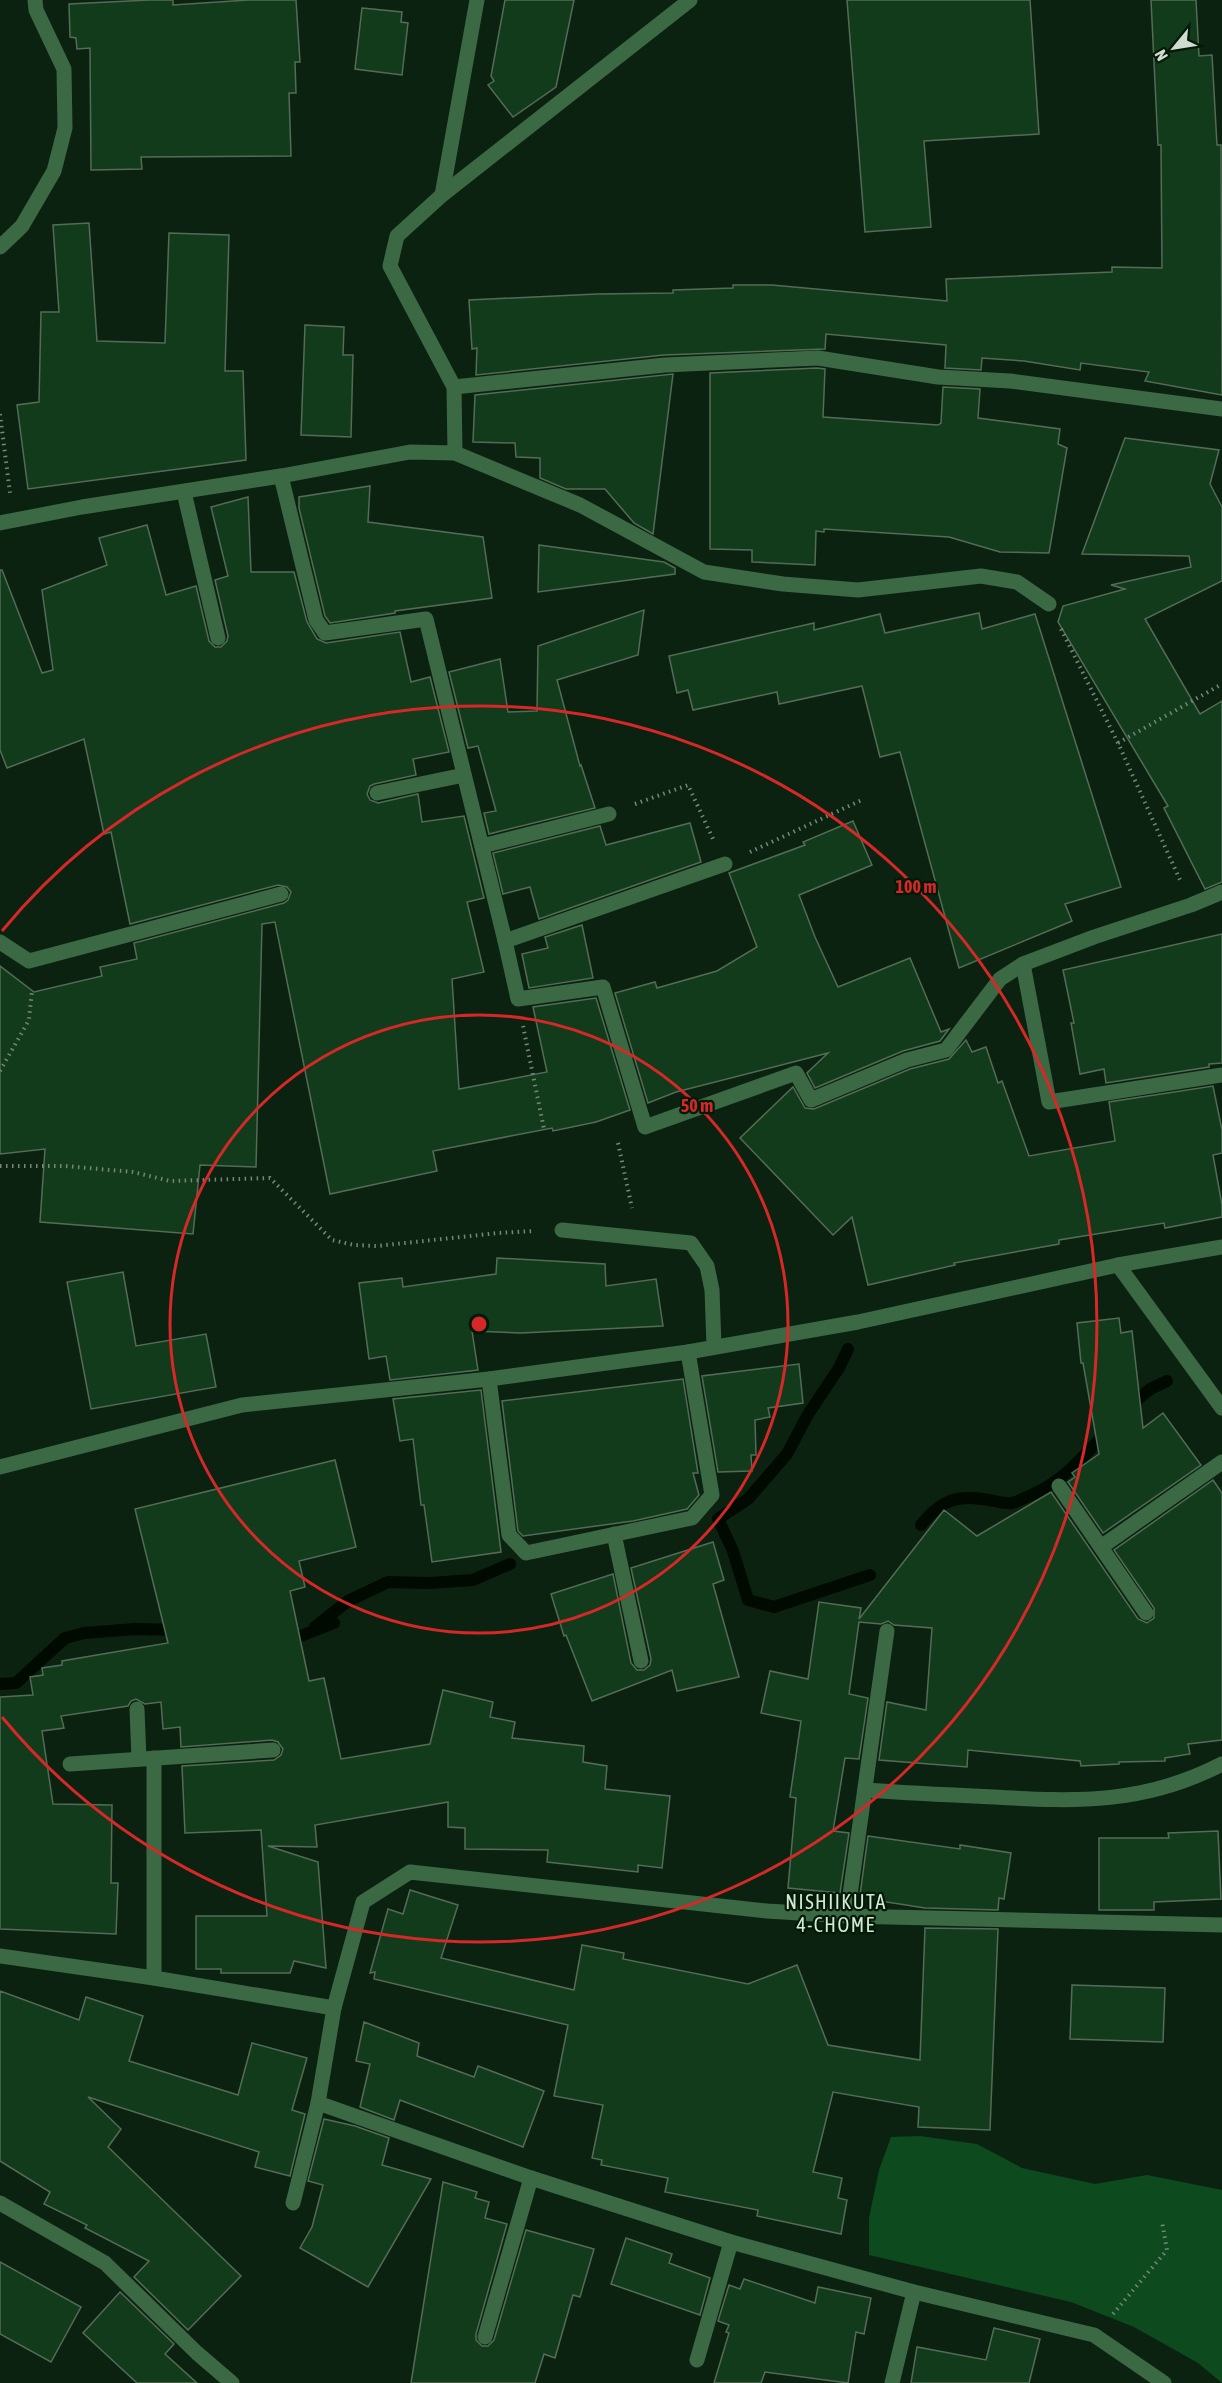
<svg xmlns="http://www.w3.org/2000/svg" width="1222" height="2383" font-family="'Asap Condensed',sans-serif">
  <rect width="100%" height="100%" fill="#0c2210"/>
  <polygon fill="#0d4a1e" points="920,2136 977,2144 1022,2168 1095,2184 1147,2175 1222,2190 1222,2383 1198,2363 1134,2327 1071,2302 869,2255 869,2218 879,2170 891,2137"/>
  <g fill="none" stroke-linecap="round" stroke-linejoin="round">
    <g stroke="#000a00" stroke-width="12">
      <polyline points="848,1349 839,1368 807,1416 787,1454 748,1499 718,1519 733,1551 748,1600 774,1607 870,1575"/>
      <polyline points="1129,1407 1150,1389 1167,1381"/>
      <path d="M921 1525C941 1500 957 1494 989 1500 996 1501 1005 1504 1012 1503 1018 1502 1024 1498 1029 1496 1063 1482 1083 1457 1107 1431"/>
      <polyline points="315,1627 348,1601 388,1582 430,1583 473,1580 510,1564"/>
      <polyline points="284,1635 298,1637 334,1623"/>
      <polyline points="0,1684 16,1683 65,1638 84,1633 135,1629 180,1630"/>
    </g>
  </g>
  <g fill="#123b1b" stroke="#536c57" stroke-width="1.5">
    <polygon points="149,0 173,0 173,5 248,0 296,0 300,62 295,62 296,93 289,93 291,156 141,157 142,169 91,170 90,48 77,49 76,38 70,37 69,4"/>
    <polygon points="505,0 574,0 556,87 513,117 488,85 494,81 491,76"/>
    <polygon points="847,0 1030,0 1039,134 924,141 931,227 865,232"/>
    <polygon points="1151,0 1196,0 1199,56 1212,55 1217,145 1221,145 1222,395 1145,381 1149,372 1081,363 1080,370 1024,361 982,358 981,370 945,368 946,345 826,334 825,349 664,355 476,375 477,348 472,349 469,300 597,294 673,293 673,290 733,288 733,285 772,285 947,301 946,279 1112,272 1112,267 1162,268 1161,145 1158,145"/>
    <polygon points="362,8 402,12 401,22 408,23 402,75 355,69"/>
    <polygon points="89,223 97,341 165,343 169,233 229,235 225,371 243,371 246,460 28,489 17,405 39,402 41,312 59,312 53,225"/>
    <polygon points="305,325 344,327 343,355 353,355 351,437 301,435"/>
    <polygon points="817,368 825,369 823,417 938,425 941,423 943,387 980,389 978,418 1060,429 1058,444 1067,448 1049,553 1000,552 949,537 824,529 824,532 816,531 815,565 752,562 752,550 710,549 710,373"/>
    <polygon points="673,374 653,534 634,523 605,489 566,489 540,478 540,458 516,457 515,443 473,442 475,395"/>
    <polygon points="1125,438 1219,450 1210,484 1222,507 1222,581 1145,619 1200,714 1222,701 1222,882 1205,889 1164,808 1168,806 1058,622 1063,606 1125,589 1111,585 1191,567 1189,556 1082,554"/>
    <polygon points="370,486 368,522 483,537 492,598 395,611 395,613 330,623 325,616 299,508 299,497"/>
    <polygon points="248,497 251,572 294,572 307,622 317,639 326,643 400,632 411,682 430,677 449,752 413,759 416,775 374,784 370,786 367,794 370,800 378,803 418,794 422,822 464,816 484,898 467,902 484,972 452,979 459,1089 547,1072 533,1007 596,998 630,1110 596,1122 553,1131 552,1128 433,1151 437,1171 330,1194 275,922 262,924 256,1167 200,1165 193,1234 40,1222 45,1149 0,1154 0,966 34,992 102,976 100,967 137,959 134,943 284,903 288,900 291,892 287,887 278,885 130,924 111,832 104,834 84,739 7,768 0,750 0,570 2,570 42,673 53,670 42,590 107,565 99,538 147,525 166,595 196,586 209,641 215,647 221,647 227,641 228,636 215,580 228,576 211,507"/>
    <polygon points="539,545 664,562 675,568 675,574 538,592"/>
    <polygon points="644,610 638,655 557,680 580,766 581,765 595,808 489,834 484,813 496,811 478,746 468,748 449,672 500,659 508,712 537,711 538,646"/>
    <polygon points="979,613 982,629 1035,614 1121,887 1065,904 1072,921 959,968 900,752 880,757 862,686 779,704 777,692 693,710 688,690 677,693 669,656 814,623 814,630 880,614 885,633"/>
    <polygon points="853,821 872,865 799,895 815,937 838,987 910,958 941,1032 949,1029 940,1041 903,1051 815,1088 807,1073 828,1053 676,1092 648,1103 615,993 655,982 657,988 717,971 757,947 729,873 805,845 803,842"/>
    <polygon points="690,823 701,862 539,919 530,887 503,894 493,853 600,826 606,845"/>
    <polygon points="582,925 593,978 529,988 522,954 548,948 545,937"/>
    <polygon points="1222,934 1222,1063 1209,1064 1209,1067 1106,1083 1104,1069 1080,1074 1071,1023 1074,1023 1063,970"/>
    <polygon points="966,1040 972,1052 986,1047 998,1083 1002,1081 1029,1156 1115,1141 1109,1102 1213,1086 1222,1130 1222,1153 1213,1155 1222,1205 1222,1217 1165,1228 1164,1223 1059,1240 1059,1244 954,1263 955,1265 868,1285 852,1217 833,1235 740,1138 793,1087 805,1108 814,1109 910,1069 949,1059"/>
    <polygon points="497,1258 605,1264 606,1286 656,1279 663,1326 521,1333 472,1331 478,1370 390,1380 386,1356 369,1359 359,1283 402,1278 403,1287 496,1274"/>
    <polygon points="123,1272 136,1346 206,1334 216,1387 91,1409 67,1282"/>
    <polygon points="1119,1318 1121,1333 1132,1331 1143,1428 1163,1413 1201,1465 1103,1533 1068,1482 1075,1477 1072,1473 1099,1454 1083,1363 1081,1363 1077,1323"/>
    <polygon points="799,1364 803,1403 768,1408 770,1417 755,1420 756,1455 751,1455 752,1471 718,1472 702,1376"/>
    <polygon points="683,1379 698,1473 693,1473 699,1495 687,1509 633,1521 523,1536 518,1531 502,1401"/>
    <polygon points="481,1390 501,1552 432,1562 424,1505 421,1505 413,1439 400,1441 393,1399"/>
    <polygon points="335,1460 356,1547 299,1561 305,1587 290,1591 309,1681 324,1678 341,1759 430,1744 443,1690 493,1702 490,1717 515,1722 512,1738 584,1746 583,1762 607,1766 605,1789 670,1796 662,1868 638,1865 638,1872 547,1862 548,1850 465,1849 465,1828 448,1827 448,1802 315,1825 317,1847 268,1846 318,1862 326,1968 294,1961 290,1973 221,1973 221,1969 196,1969 196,1916 267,1916 261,1830 185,1833 182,1766 274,1760 281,1755 283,1749 278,1742 272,1740 181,1747 180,1727 163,1729 161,1702 145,1704 136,1699 131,1701 128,1706 61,1716 64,1728 42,1731 53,1804 112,1805 111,1883 118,1883 116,1934 0,1929 0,1697 33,1695 30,1677 43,1675 42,1668 62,1665 62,1661 168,1643 135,1509"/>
    <polygon points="1213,1480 1222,1493 1222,1740 1188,1744 1190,1754 1165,1758 1165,1761 1119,1762 1119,1764 1081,1766 1080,1761 968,1750 967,1767 879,1760 887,1702 926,1710 932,1628 894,1625 888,1621 881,1624 859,1622 849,1694 868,1698 859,1759 845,1758 833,1831 849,1833 840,1893 788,1888 796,1798 790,1797 801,1721 761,1713 770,1671 808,1679 819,1602 861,1608 859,1619 944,1510 977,1536 1051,1492 1138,1619 1147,1623 1154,1618 1154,1608 1114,1550"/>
    <polygon points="713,1542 724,1580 713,1584 739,1677 677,1691 672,1670 592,1701 566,1635 564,1636 551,1594 613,1574 631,1663 637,1670 644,1670 650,1665 651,1659 631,1568"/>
    <polygon points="1218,1831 1221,1899 1154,1902 1154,1910 1099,1910 1099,1838 1169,1838 1168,1833"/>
    <polygon points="868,1836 960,1849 960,1845 1011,1853 1004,1899 999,1898 998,1910 925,1908 880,1901 881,1897 860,1895"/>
    <polygon points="410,1890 458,1905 441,1958 574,1990 582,1945 624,1953 623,1959 748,1984 797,1965 828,2045 920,2060 925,1928 998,1929 990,2130 918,2127 919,2107 833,2092 813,2172 842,2178 838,2198 847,2200 841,2234 757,2216 758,2210 665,2192 668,2178 601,2165 602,2160 592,2158 603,2105 554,2096 568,2025 374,1979 375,1972 370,1973 388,1909 403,1914"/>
    <polygon points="1072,1985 1165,1988 1163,2042 1070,2039"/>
    <polygon points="0,1991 79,2020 86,1997 143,2016 129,2061 238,2095 252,2043 307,2058 292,2110 305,2114 290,2176 255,2167 259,2152 88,2097 121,2129 108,2147 241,2276 188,2330 134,2277 149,2261 85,2228 87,2225 44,2204 50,2192 0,2161"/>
    <polygon points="364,2022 419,2043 417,2056 474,2077 478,2066 544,2091 523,2147 400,2100 394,2120 360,2107 370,2064 356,2061"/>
    <polygon points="324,2119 355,2126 389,2138 382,2165 431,2179 368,2287 300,2248 312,2227 323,2185 308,2181"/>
    <polygon points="443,2182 477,2192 475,2198 489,2202 485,2218 507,2224 476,2334 476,2340 482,2346 488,2346 494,2340 526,2230 594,2249 580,2297 573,2295 555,2358 544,2354 535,2383 411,2383"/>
    <polygon points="626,2238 672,2254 669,2263 710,2278 700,2315 611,2284"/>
    <polygon points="0,2262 81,2307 51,2362 0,2334"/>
    <polygon points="744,2279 815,2303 818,2287 871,2298 864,2334 856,2332 848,2383 765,2372 761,2383 714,2383 729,2333 726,2332 729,2325 718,2321 729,2285 740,2289"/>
    <polygon points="120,2292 174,2344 165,2354 197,2383 137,2383 83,2333"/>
    <polygon points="994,2328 1040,2339 1029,2383 911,2383 917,2347 986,2360"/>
  </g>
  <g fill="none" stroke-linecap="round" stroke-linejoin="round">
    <g stroke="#768778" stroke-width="4" stroke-dasharray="1.5 4.5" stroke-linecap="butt">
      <polyline points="0,414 10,493"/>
      <polyline points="1061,629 1118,743 1180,880"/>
      <polyline points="1118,743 1222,684"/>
      <polyline points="635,804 688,785 713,839"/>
      <polyline points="750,852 864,799"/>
      <polyline points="523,1026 544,1129"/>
      <polyline points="0,1071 29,1020 32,990"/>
      <polyline points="618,1143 632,1208"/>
      <polyline points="0,1166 65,1166 133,1172 170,1181 270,1178 332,1240 354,1245 377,1246 498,1233 534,1231"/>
      <polyline points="1113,2314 1167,2250 1162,2222"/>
    </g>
    <g stroke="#3a6943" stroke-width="15">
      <polyline points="442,195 477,0"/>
      <polyline points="0,247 22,226 54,171 65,128 64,69 36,10 35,0"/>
      <polyline points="454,387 665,365 818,358 938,377 1010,381 1222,409"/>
      <polyline points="455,453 454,387 390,266 397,236 442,195 690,0"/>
      <polyline points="281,476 316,620 325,633 426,619 505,941 518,999 603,987 645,1127 796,1073 811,1100 907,1060 946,1050 1000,979 1023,964 1094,937 1191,905 1222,892"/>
      <polyline points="184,492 218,638"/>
      <polyline points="0,523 82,507 281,476 410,452 455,453 580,505 704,572 783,584 858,590 981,576 1017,582 1049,604"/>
      <polyline points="377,793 464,775"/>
      <polyline points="482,846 609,814"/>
      <polyline points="505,941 725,864"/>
      <polyline points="0,942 29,961 281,894"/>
      <polyline points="1023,964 1049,1102 1222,1075"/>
      <polyline points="562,1230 691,1243 707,1266 712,1290 714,1346"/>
      <polyline points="1118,1265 1222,1408"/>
      <polyline points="489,1379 509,1535 526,1553 692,1518 712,1495 688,1352"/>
      <polyline points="0,1467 242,1405 489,1379 688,1352 858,1322 1118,1265 1222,1247"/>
      <polyline points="1059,1486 1146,1613"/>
      <polyline points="614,1534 641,1661"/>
      <polyline points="1101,1547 1222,1462"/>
      <polyline points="137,1709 139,1759"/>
      <polyline points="154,1758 154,1978"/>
      <polyline points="70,1764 273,1750"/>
      <path d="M865 1790C908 1793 951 1795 994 1797 1077 1802 1145 1804 1222 1764"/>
      <polyline points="847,1916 887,1631"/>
      <polyline points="0,1956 154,1978 334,2008"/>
      <polyline points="0,2203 105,2263 197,2353 232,2383"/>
      <polyline points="293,2203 318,2103"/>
      <polyline points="485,2337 531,2178"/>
      <polyline points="697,2360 731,2242"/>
      <polyline points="892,2383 914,2292"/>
      <polyline points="1164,2383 1094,2335 914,2292 731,2242 531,2178 318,2103 334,2008 363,1902 410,1872 767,1911 847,1916 1222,1925"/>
    </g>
  </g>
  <g fill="none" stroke="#d62828" stroke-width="3">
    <circle cx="479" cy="1324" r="309"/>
    <path d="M2 931A618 618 0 1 1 2 1717"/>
  </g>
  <g text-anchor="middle" stroke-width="4.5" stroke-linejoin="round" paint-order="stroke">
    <g font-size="20" letter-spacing="1.5" fill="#d0ecd3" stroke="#041908">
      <text x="836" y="1909">NISHIIKUTA<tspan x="836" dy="23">4-CHOME</tspan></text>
    </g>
  </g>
  <circle cx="479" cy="1324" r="9" fill="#d62828" stroke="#041908" stroke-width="3"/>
  <g font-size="18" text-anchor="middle" font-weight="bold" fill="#d62828" stroke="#041908" stroke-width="4.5" stroke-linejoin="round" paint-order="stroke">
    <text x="916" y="893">100 m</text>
    <text x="697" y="1112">50 m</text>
  </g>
  <g transform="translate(1174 48) rotate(240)" stroke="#041908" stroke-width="4.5" paint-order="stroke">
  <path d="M0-4.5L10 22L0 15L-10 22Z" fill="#cfdcd0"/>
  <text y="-9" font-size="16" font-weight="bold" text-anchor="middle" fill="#cfdcd0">N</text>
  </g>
</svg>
